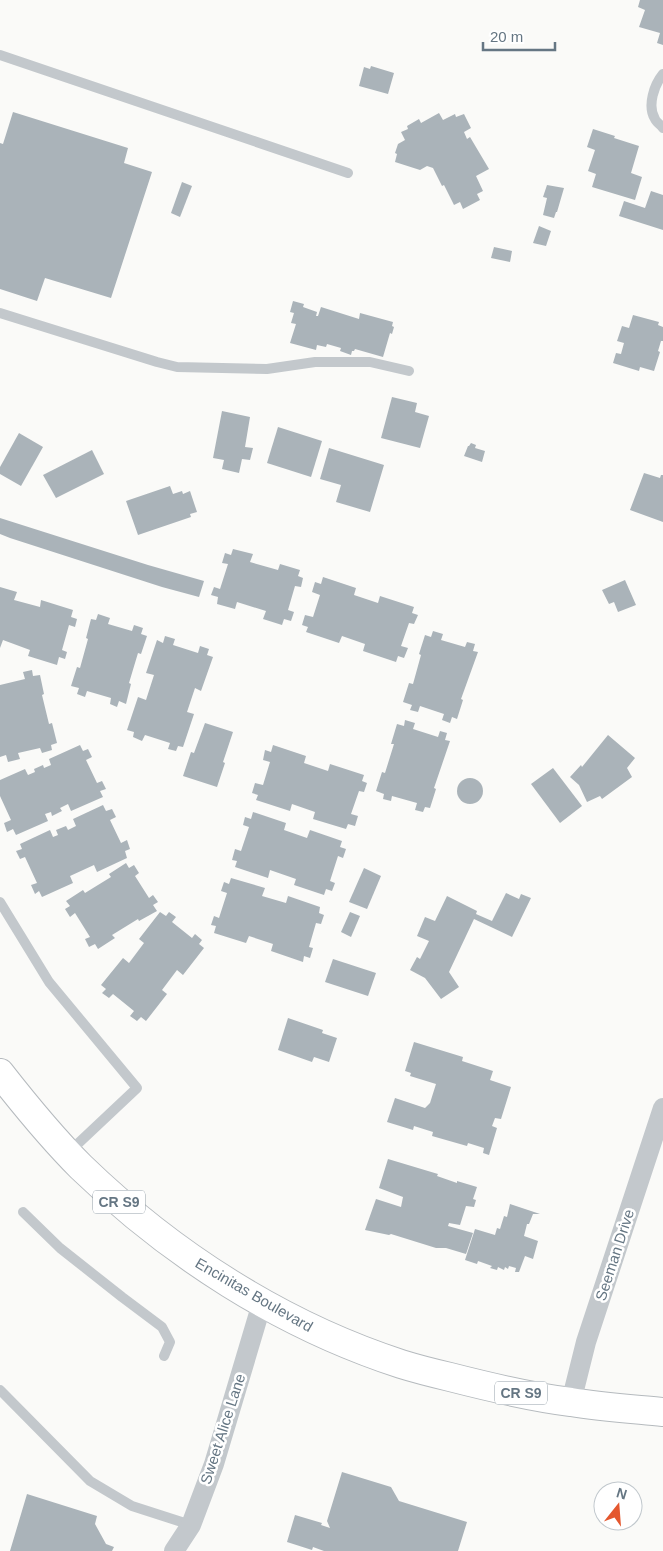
<svg xmlns="http://www.w3.org/2000/svg" width="663" height="1551" font-family="Helvetica,sans-serif">
  <rect width="100%" height="100%" fill="#fafaf8"/>
  <g fill="#aab3b9">
    <polygon points="640,0 663,0 663,45 657,43 660,33 639,27 645,10 638,7"/>
    <polygon points="371,66 394,73 388,94 359,86 364,67 370,69"/>
    <polygon points="13,112 128,148 124,163 152,172 111,298 45,278 37,301 0,289 0,143 3,144"/>
    <polygon points="439,113 443,120 455,114 456,117 464,114 471,128 464,132 467,139 470,137 489,169 476,176 483,191 477,194 480,200 463,209 460,202 454,205 444,185 442,186 433,168 427,166 420,170 395,162 397,154 395,153 398,144 405,140 401,132 408,129 407,126 419,119 421,123"/>
    <polygon points="593,129 615,136 614,138 639,146 631,173 642,177 635,200 592,187 596,174 588,171 595,150 587,147"/>
    <polygon points="182,182 192,186 180,217 171,213"/>
    <polygon points="547,185 564,188 557,212 556,212 554,218 543,215 547,198 543,197"/>
    <polygon points="651,191 663,195 663,230 619,216 624,201 645,208"/>
    <polygon points="539,226 551,231 546,246 533,243"/>
    <polygon points="494,247 512,251 510,262 491,258"/>
    <polygon points="293,301 304,304 303,307 317,312 316,316 318,316 321,307 359,319 360,313 393,322 392,326 394,327 392,334 390,333 383,357 355,349 354,351 352,351 351,355 340,351 341,348 327,344 326,347 317,345 316,350 290,343 296,324 291,323 294,313 290,312"/>
    <polygon points="633,315 659,322 658,325 663,327 663,341 661,341 658,351 660,352 654,371 640,367 639,371 613,363 616,353 621,354 624,343 617,341 622,326 629,328"/>
    <polygon points="392,397 417,403 415,412 429,416 420,448 381,438"/>
    <polygon points="222,411 250,417 245,447 253,448 250,460 242,459 239,473 222,469 224,460 213,458"/>
    <polygon points="278,427 322,441 311,477 267,463"/>
    <polygon points="19,433 43,447 21,486 0,474 0,467"/>
    <polygon points="471,443 476,445 475,448 485,451 482,462 464,456 468,446 469,446"/>
    <polygon points="329,448 384,465 370,512 336,502 341,485 320,479"/>
    <polygon points="92,450 104,474 56,498 43,475"/>
    <polygon points="644,473 660,478 661,475 663,475 663,522 630,510"/>
    <polygon points="170,486 173,494 182,491 183,494 190,491 197,512 190,514 191,517 138,535 126,501"/>
    <polygon points="0,518 148,565 204,581 199,597 162,587 10,538 0,534"/>
    <polygon points="233,549 253,554 250,562 278,570 280,564 300,570 298,576 303,578 301,587 295,586 288,610 294,612 291,621 284,619 282,625 263,619 266,611 237,602 235,609 217,604 218,597 211,595 214,587 220,589 228,564 222,563 225,553 231,555"/>
    <polygon points="323,577 356,588 354,595 378,603 380,596 414,607 412,613 418,615 414,624 409,623 401,646 408,648 404,658 398,656 396,662 363,651 365,644 342,636 339,643 306,632 308,627 302,625 305,615 313,617 320,595 312,592 315,582 321,584"/>
    <polygon points="625,580 636,605 618,612 614,602 609,604 602,590"/>
    <polygon points="0,587 17,592 14,600 40,607 41,600 73,610 71,617 77,619 75,627 69,625 62,650 67,652 65,659 59,657 57,665 28,656 30,650 3,640 0,648"/>
    <polygon points="98,614 110,618 108,624 132,631 134,625 143,628 141,634 147,636 141,654 138,653 129,683 131,684 126,704 119,701 117,707 110,704 111,698 87,691 85,697 77,694 79,688 71,686 77,667 80,668 88,639 86,638 91,619 96,620"/>
    <polygon points="433,631 443,634 441,640 465,647 467,642 475,644 473,651 478,652 461,699 463,700 457,719 452,717 450,723 442,720 444,714 420,706 418,712 410,710 412,705 403,702 409,683 413,684 421,655 419,654 425,635 431,637"/>
    <polygon points="165,636 175,639 173,645 198,653 200,646 209,649 207,655 213,657 201,691 195,688 187,712 194,714 183,747 178,746 176,751 168,749 170,743 145,735 142,741 133,737 134,732 127,730 138,697 146,700 154,675 146,673 157,640 163,643"/>
    <polygon points="32,670 33,676 40,675 44,694 42,695 49,724 52,723 57,743 51,745 52,750 42,753 40,748 18,753 20,759 8,762 6,755 0,757 0,685 25,679 23,672"/>
    <polygon points="405,720 415,723 413,729 438,737 440,731 447,733 445,740 450,741 434,788 436,789 430,808 425,807 423,812 415,810 417,803 392,796 391,801 383,799 384,794 376,791 382,772 385,773 394,744 391,744 397,724 404,726"/>
    <polygon points="205,723 233,732 223,762 225,763 217,787 183,776 191,752 194,753"/>
    <polygon points="608,735 635,758 627,768 632,777 602,799 600,796 587,802 579,785 570,777 581,765 582,767"/>
    <polygon points="80,745 83,751 88,749 92,757 86,760 97,783 102,781 106,789 100,791 103,797 71,811 68,804 60,808 62,811 52,816 51,812 45,814 48,821 16,835 13,829 7,832 4,823 11,820 0,796 0,780 25,769 28,775 35,772 34,769 43,765 44,768 51,765 49,759"/>
    <polygon points="273,745 306,756 304,763 328,771 330,764 364,775 362,781 367,783 364,792 359,791 351,814 358,816 355,826 348,824 346,829 313,819 315,812 292,804 290,811 256,800 258,795 252,793 255,783 263,785 270,762 263,760 265,750 271,752"/>
    <polygon points="553,768 582,806 560,823 531,784"/>
    <circle cx="470" cy="791" r="13"/>
    <polygon points="103,805 106,811 112,809 116,817 110,820 121,843 127,840 130,849 125,851 127,858 97,872 94,865 70,876 73,883 42,897 39,891 35,894 31,885 37,883 25,857 20,859 16,851 22,849 20,844 50,830 53,837 58,835 56,830 66,826 68,830 76,826 73,819"/>
    <polygon points="253,812 286,823 284,830 307,838 310,830 342,841 340,847 346,849 343,858 338,856 330,881 335,883 332,891 326,889 324,895 294,885 296,879 270,870 268,878 235,867 237,861 232,860 235,849 241,851 249,827 243,825 245,817 251,819"/>
    <polygon points="126,863 129,868 134,865 139,873 135,876 149,898 153,895 158,902 153,905 157,911 139,921 138,919 112,935 115,938 98,949 95,944 89,947 85,939 90,937 75,913 70,917 65,909 70,906 66,901 83,890 85,893 111,877 109,874"/>
    <polygon points="364,868 381,876 367,909 349,902"/>
    <polygon points="231,878 265,888 262,896 286,903 288,896 320,907 319,913 324,915 321,924 316,923 309,947 313,948 310,958 304,956 303,962 271,951 273,944 249,936 246,943 214,933 216,926 211,925 214,916 219,918 227,893 221,891 224,882 229,884"/>
    <polygon points="506,893 519,899 521,894 531,898 512,937 474,919 449,972 459,987 441,999 425,978 410,970 417,957 420,959 429,941 417,936 425,917 435,921 447,896 477,911 476,914 492,921"/>
    <polygon points="160,912 166,916 169,912 176,917 172,922 192,938 195,934 202,940 199,944 204,948 183,975 177,970 162,990 167,994 146,1021 141,1017 137,1021 130,1016 134,1011 113,994 109,998 102,993 106,989 101,985 123,958 129,963 144,943 139,939"/>
    <polygon points="350,912 360,916 351,937 341,932"/>
    <polygon points="333,959 376,973 368,996 325,982"/>
    <polygon points="288,1018 323,1030 322,1033 337,1038 329,1062 314,1057 312,1062 278,1050"/>
    <polygon points="414,1042 463,1057 462,1061 493,1071 490,1080 511,1087 501,1119 495,1118 492,1126 497,1128 489,1155 483,1153 484,1148 468,1143 467,1146 432,1136 433,1132 414,1126 413,1130 387,1122 395,1098 425,1108 430,1103 436,1084 410,1076 411,1073 405,1071"/>
    <polygon points="388,1159 438,1174 437,1176 457,1183 457,1181 477,1187 473,1199 476,1200 474,1207 466,1206 460,1225 449,1223 448,1226 473,1233 466,1254 446,1248 436,1248 391,1234 389,1235 365,1230 376,1199 401,1207 403,1197 379,1188"/>
    <polygon points="510,1204 540,1214 533,1214 529,1224 527,1224 524,1236 538,1241 533,1259 525,1256 519,1272 515,1272 516,1268 509,1266 508,1269 505,1267 504,1270 498,1267 497,1270 490,1268 492,1266 478,1261 477,1264 465,1260 475,1229 495,1235 497,1228 500,1229 504,1216 507,1217"/>
    <polygon points="342,1472 391,1487 399,1501 467,1522 458,1551 324,1551 313,1547 312,1550 287,1542 295,1515 322,1523 321,1525 330,1528 327,1521"/>
    <polygon points="27,1494 97,1516 95,1524 106,1544 114,1547 112,1551 10,1551"/>
  </g>
  <g fill="none" stroke-linecap="round" stroke-linejoin="round">
    <defs>
      <path id="primary" d="M0 1073C25 1105 52 1138 81 1167 171 1254 281 1325 401 1364 417 1369 433 1373 450 1377 489 1387 530 1397 571 1402 601 1407 632 1409 663 1412"/>
    </defs>
    <use href="#primary" stroke="#b5babe" stroke-width="30"/>
    <g stroke="#c3c8cc" stroke-width="10">
      <polyline points="0,55 348,173"/>
      <path d="M663 74C654 85 647 106 655 119 656 122 661 125 663 128"/>
      <polyline points="0,313 157,362 177,367 267,369 315,362 370,362 409,371"/>
      <polyline points="0,902 49,982 137,1088 69,1152"/>
      <polyline points="23,1212 60,1248 122,1297 162,1327 170,1342 164,1356"/>
      <polyline points="0,1390 90,1481 132,1506 191,1525"/>
    </g>
    <g stroke="#c3c8cc" stroke-width="20">
      <polyline points="571,1402 586,1342 663,1108"/>
      <polyline points="174,1551 191,1525 214,1464 262,1303"/>
    </g>
    <use href="#primary" stroke="#fff" stroke-width="28"/>
  </g>
  <g text-anchor="middle" stroke-width="5" stroke-linejoin="round" paint-order="stroke">
    <g fill="#fff" stroke="#939fa8" stroke-width="1">
      <rect x="93" y="1190.5" width="52" height="23" rx="4"/>
      <rect x="495" y="1381.5" width="52" height="23" rx="4"/>
    </g>
    <g font-size="14" font-weight="bold" fill="#657683">
      <text x="119" y="1207">CR S9</text>
      <text x="521" y="1398">CR S9</text>
    </g>
    <g font-size="15" fill="#657683" stroke="#fff">
      <text transform="translate(615 1255) rotate(-72)" y="5">Seeman Drive</text>
      <text transform="translate(254 1295) rotate(30)" y="5">Encinitas Boulevard</text>
      <text transform="translate(223 1429) rotate(-72)" y="5">Sweet Alice Lane</text>
    </g>
  </g>
  <g transform="translate(618 1506) rotate(17)"><circle r="24" fill="#ffffff" stroke="#c1c8cd"/>
  <path d="M0-4L9 19L0 12L-9 19Z" fill="#e4572e"/>
  <text y="-8" font-size="14" font-weight="bold" text-anchor="middle" fill="#657683">N</text>
  </g>
  <path d="M483 42v8h72v-8" fill="none" stroke="#657683" stroke-width="2.5"/>
  <text x="490" y="42" font-size="15" fill="#657683" stroke="#ffffff" stroke-width="4" paint-order="stroke">20 m</text>
</svg>
